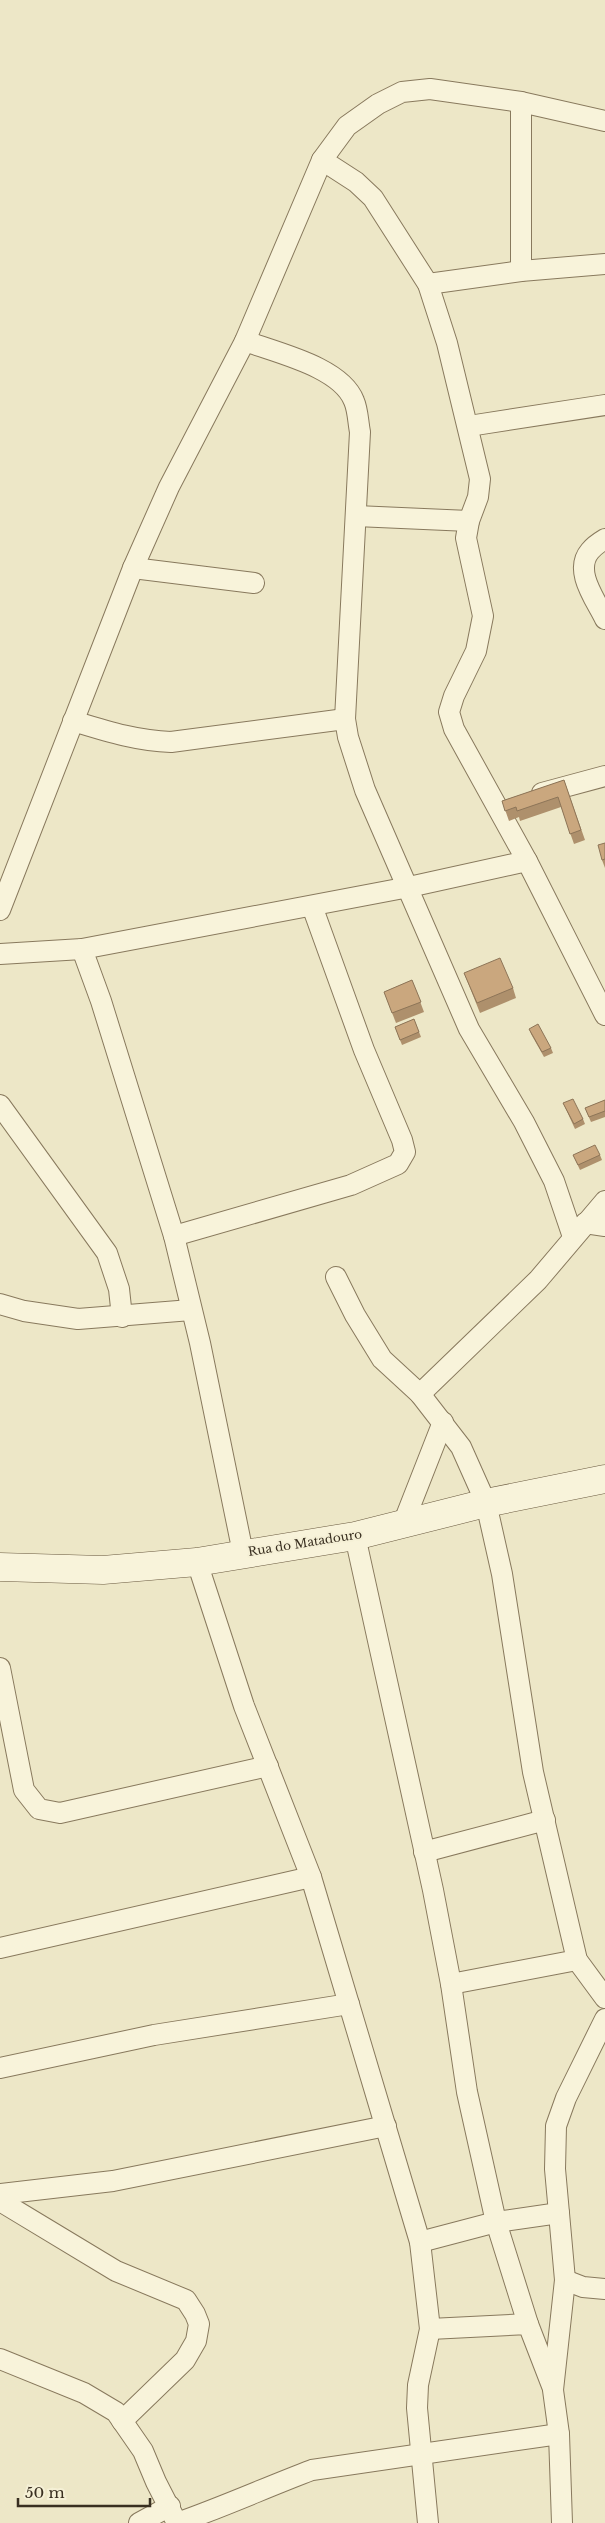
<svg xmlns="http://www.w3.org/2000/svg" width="605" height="2523" font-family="'Libre Baskerville',serif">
  <rect width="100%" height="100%" fill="#ede7c7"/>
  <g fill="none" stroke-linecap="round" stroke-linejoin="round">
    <defs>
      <g id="street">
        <polyline points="521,102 521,271"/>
        <polyline points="322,160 356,182 373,198 428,284 447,343 480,479 478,497 469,521 466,538 483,616 476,651 454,696 449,712 454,729 527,861 605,1015"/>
        <polyline points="428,284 521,271 605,264"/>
        <path d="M245 341C277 353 341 367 354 401 358 410 358 422 360 432L345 719 348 737 365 790 469 1029 524 1122 554 1181 573 1237"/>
        <polyline points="469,426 605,405"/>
        <polyline points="356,516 469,521"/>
        <path d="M605 539C600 542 594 546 590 551 573 571 596 600 605 619"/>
        <polyline points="133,568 254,583"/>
        <path d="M73 721C106 731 137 741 171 742L345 719"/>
        <polyline points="542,793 605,776"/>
        <polyline points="0,910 133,568 169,487 245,341 322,160 347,126 378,104 402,92 430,89 521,102 605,121"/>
        <polyline points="82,949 101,1001 174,1236 200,1343 243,1553"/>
        <polyline points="0,954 82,949 409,887 527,861"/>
        <polyline points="0,1105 107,1253 119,1289 122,1317"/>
        <polyline points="585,1223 605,1226"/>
        <polyline points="174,1236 351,1185 398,1164 405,1152 402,1140 364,1050 312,906"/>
        <polyline points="336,1277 355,1315 382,1359 420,1394 461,1447 486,1503 502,1574 533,1772 577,1960 605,1998"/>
        <polyline points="0,1304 24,1311 78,1319 191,1310"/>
        <polyline points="420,1394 538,1280 605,1201"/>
        <polyline points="403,1524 443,1422"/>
        <polyline points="355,1536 433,1890 451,1984 467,2092 496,2222 528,2324"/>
        <polyline points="197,1562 244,1706 311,1877 420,2242 430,2329 418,2385 417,2408 428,2523"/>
        <polyline points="0,1668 24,1790 39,1809 60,1813 268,1766"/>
        <polyline points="424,1852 545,1820"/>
        <polyline points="0,1948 311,1877"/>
        <polyline points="451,1984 577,1960"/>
        <polyline points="0,2068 154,2035 349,2004"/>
        <polyline points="0,2194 113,2181 386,2126"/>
        <polyline points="0,2201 116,2271 186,2300 195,2314 199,2324 196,2341 185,2360 122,2421"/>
        <polyline points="420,2242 496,2222 559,2213"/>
        <polyline points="565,2280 583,2287 605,2289"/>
        <polyline points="430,2329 528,2324 552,2386"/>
        <polyline points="0,2359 84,2393 116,2412 143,2451 156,2482 177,2523"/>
        <polyline points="139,2523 170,2506"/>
        <path d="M177 2523C223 2507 267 2487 312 2470L559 2434"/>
        <polyline points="562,2523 559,2434 553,2390 565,2280 555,2169 556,2126 566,2098 605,2019"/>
      </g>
      <polyline id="secondary" points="0,1567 103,1570 197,1562 355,1536 486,1503 605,1479"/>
    </defs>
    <use href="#street" stroke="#88795d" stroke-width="22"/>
    <use href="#secondary" stroke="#6a5a40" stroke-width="29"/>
    <use href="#street" stroke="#f8f3da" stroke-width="20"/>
    <use href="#secondary" stroke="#f8f3da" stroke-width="28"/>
  </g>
  <g fill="#ae906c">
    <polygon points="564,780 585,840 574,844 561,807 520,821 519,817 509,821 502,801"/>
    <polygon points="605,843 605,868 602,860"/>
    <polygon points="464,973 513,988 516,998 480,1013"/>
    <polygon points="412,980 424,1012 396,1023 384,992"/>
    <polygon points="414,1019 421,1037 402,1045 395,1027"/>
    <polygon points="529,1029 551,1048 553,1053 544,1057 531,1034"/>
    <polygon points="605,1100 605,1117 591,1122 585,1108"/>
    <polygon points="563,1103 583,1119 585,1124 575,1129"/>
    <polygon points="573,1155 600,1155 602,1160 580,1170"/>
  </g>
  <g fill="#caa77e" stroke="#8d7558">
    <polygon points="564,780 581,830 570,834 558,797 517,811 516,807 505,811 502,801"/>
    <polygon points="605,843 605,859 602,860 598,845"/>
    <polygon points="500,958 513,988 477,1003 464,973"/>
    <polygon points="412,980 421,1002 392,1013 384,992"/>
    <polygon points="414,1019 419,1032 400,1040 395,1027"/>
    <polygon points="538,1024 551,1048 542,1052 529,1029"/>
    <polygon points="573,1099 583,1119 574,1124 563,1103"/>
    <polygon points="605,1100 605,1111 589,1117 585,1108"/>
    <polygon points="595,1145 600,1155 578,1165 573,1155"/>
  </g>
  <g text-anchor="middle" stroke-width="4" stroke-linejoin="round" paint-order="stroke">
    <g font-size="12" fill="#392f20" stroke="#f5f0d6">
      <text transform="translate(305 1543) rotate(-9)" y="4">Rua do Matadouro</text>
    </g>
  </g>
  <path d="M18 2498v8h132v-8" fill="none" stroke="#392f20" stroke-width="2.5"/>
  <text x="25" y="2498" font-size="15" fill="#392f20" stroke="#f5f0d6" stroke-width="4" paint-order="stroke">50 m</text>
</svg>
